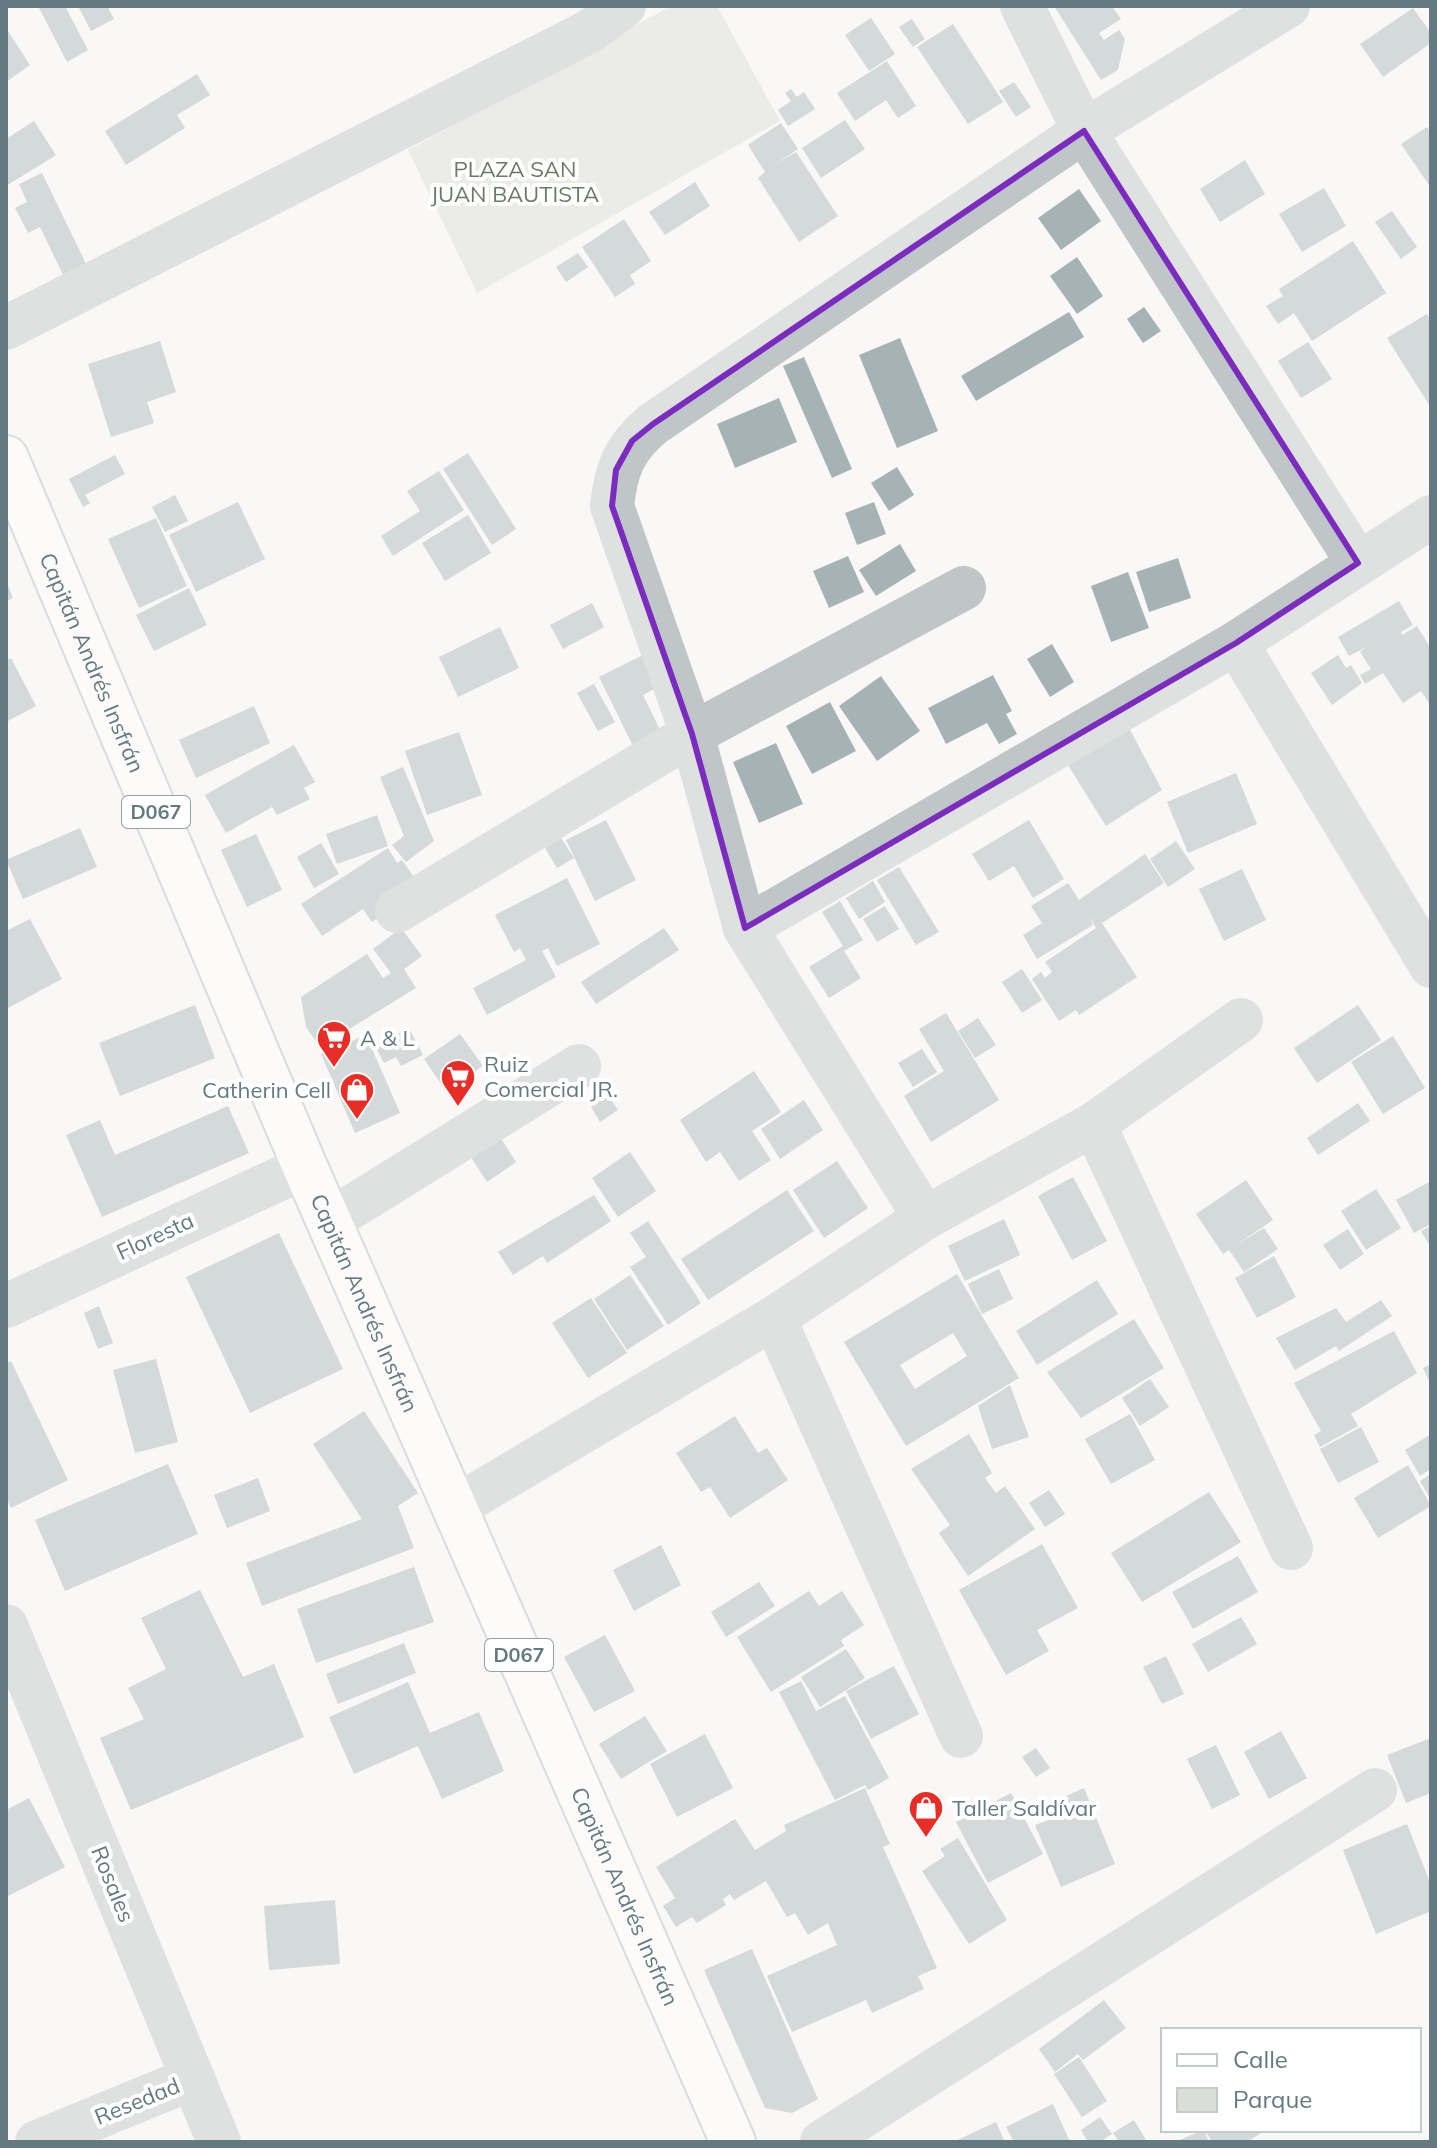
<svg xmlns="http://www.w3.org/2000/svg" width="1437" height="2148" font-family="Mulish,sans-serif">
  <rect width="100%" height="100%" fill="#f9f8f6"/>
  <polygon fill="#daded5" points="671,6 717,6 780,121 477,293 408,150"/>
  <g fill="#a6b3b6" fill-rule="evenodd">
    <polygon points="38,6 65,6 88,50 67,62"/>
    <polygon points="78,6 107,6 114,19 91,31"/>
    <polygon points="1054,6 1112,6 1121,19 1099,33 1104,40 1119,30 1125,39 1118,70 1101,80"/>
    <polygon points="1413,8 1431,33 1431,43 1383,77 1360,44"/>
    <polygon points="871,18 895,54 869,71 845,35"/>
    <polygon points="912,19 925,39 913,47 899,27"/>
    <polygon points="953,24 1003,102 968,124 917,47"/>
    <polygon points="6,28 30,65 6,82"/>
    <polygon points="887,61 916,106 898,118 886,100 855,121 837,93"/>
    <polygon points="197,74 210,95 177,115 185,128 126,165 105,131"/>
    <polygon points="1014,82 1031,107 1016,117 999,91"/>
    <polygon points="791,89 797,97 804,92 815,109 788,126 778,110 791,101 785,93"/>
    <polygon points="845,120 865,149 821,178 802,148"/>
    <polygon points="34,121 56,155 6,186 6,139"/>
    <polygon points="781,123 798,149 775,165 796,152 838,216 799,242 758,178 765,172 748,145"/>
    <polygon points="1427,127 1431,133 1431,188 1401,144"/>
    <polygon points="1245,160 1265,194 1220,222 1200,189"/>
    <polygon points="42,173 91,274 68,285 40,227 28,233 15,208 27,202 19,184"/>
    <polygon points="695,182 710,206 665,235 649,212"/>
    <polygon points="1324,188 1346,226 1302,252 1279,214"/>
    <polygon points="1079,189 1101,221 1061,250 1038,218"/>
    <polygon points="1392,211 1417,247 1401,259 1375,222"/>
    <polygon points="624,219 651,261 630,275 635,284 615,297 582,247"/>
    <polygon points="1353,241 1386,293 1312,341 1294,313 1278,324 1266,306 1283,296 1279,289"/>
    <polygon points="578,253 588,267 566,282 556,267"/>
    <polygon points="1077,257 1103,296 1077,314 1050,276"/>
    <polygon points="1144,307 1161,331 1143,343 1127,319"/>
    <polygon points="1069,312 1084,337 976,401 961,376"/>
    <polygon points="1427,314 1431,321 1431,408 1387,338"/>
    <polygon points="900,338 938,431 897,448 859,355"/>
    <polygon points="160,341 176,392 147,402 154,423 111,437 88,364"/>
    <polygon points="1308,342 1332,379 1301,398 1278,361"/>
    <polygon points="804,357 852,469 832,478 783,366"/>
    <polygon points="779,398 797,442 735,468 717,424"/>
    <polygon points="468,453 516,529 492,545 443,469"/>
    <polygon points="115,455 125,474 85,495 90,503 83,507 69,479"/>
    <polygon points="897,467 914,495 889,511 871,483"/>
    <polygon points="439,471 464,510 393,556 381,536 420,511 407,491"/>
    <polygon points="175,495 188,521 165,532 152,507"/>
    <polygon points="238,502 265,559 196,592 169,535"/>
    <polygon points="874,502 886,534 857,545 845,513"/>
    <polygon points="468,515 491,553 445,581 422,543"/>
    <polygon points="156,518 187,586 139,608 108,539"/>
    <polygon points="900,544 916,571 876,596 859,570"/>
    <polygon points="848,556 864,592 829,608 813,571"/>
    <polygon points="1178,558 1191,598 1149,612 1136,572"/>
    <polygon points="1128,572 1149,628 1111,642 1091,586"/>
    <polygon points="6,581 13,598 6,601"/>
    <polygon points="189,588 207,625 154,651 136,615"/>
    <polygon points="1399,601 1413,625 1401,632 1402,635 1417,626 1431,649 1431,706 1421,691 1403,703 1383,673 1365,684 1360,675 1371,669 1360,652 1367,647 1349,656 1338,637"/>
    <polygon points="592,603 604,627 563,649 550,625"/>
    <polygon points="500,627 519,668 458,697 439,657"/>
    <polygon points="1052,644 1074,682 1050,697 1027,659"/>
    <polygon points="645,654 660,686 643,695 664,738 636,752 599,677"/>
    <polygon points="1338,655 1346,668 1351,665 1362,683 1332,705 1311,673"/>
    <polygon points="11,658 36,706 6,722 6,661"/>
    <polygon points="993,675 1012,711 1006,714 1017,734 999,744 987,723 946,744 928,708"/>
    <polygon points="881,676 920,731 877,761 839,706"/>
    <polygon points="594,684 615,722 598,731 577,693"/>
    <polygon points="830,702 856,751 812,774 786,726"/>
    <polygon points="254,706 270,743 196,778 179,740"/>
    <polygon points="1127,724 1162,790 1106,826 1066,762"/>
    <polygon points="459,732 482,795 427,815 405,751"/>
    <polygon points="776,743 803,804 759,823 733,762"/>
    <polygon points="294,745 315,782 304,788 310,799 277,815 272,807 226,833 205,795"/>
    <polygon points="403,767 434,841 406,862 392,845 404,836 380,777"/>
    <polygon points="1236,773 1257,824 1188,853 1167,802"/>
    <polygon points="377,815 388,846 337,864 326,834"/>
    <polygon points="606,820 636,880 595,901 566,840"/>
    <polygon points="1029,820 1064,879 1033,898 1014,866 989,881 972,854"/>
    <polygon points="80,828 97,867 23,899 6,860"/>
    <polygon points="256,834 282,890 247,907 221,850"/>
    <polygon points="561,838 574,858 557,868 545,848"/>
    <polygon points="1176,841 1195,869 1168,887 1150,859"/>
    <polygon points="321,843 339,874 314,888 297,857"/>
    <polygon points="388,848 397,863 402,860 421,887 372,922 363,909 322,936 301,904"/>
    <polygon points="1145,854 1164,883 1102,923 1137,977 1079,1015 1076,1010 1059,1021 1032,979 1041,972 1045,978 1052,972 1045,962 1096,928 1089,916 1093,925 1037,959 1023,935 1042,923 1031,906 1068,883 1079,900"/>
    <polygon points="899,867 939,932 916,945 877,880"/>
    <polygon points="1242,869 1266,920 1224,941 1199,889"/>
    <polygon points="567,878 600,944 557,966 548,948 542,951 556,977 487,1015 473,988 526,960 520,948 514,952 495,915"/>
    <polygon points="873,881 885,902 859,919 846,898"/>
    <polygon points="840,901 863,940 844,951 861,978 829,998 809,967 843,946 822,912"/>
    <polygon points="885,906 899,929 877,942 863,919"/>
    <polygon points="30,919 62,979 6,1009 6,931"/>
    <polygon points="401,928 422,956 404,969 416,988 320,1047 306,1027 301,997 367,954 383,978 391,973 373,949"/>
    <polygon points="664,928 679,950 596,1004 581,982"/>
    <polygon points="1022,969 1042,1000 1022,1013 1002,982"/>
    <polygon points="195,1005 215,1058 120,1096 99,1043"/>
    <polygon points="1358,1005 1381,1040 1317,1083 1294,1048"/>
    <polygon points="946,1013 999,1100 931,1142 904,1096 944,1071 919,1029"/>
    <polygon points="978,1018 996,1045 975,1058 958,1031"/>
    <polygon points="409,1028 423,1055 401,1066 396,1057 384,1063 375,1046"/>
    <polygon points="460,1034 483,1066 446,1091 424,1059"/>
    <polygon points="366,1035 400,1113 355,1133 321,1054"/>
    <polygon points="1393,1036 1425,1088 1383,1114 1351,1062"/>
    <polygon points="922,1049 937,1072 913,1087 898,1063"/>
    <polygon points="754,1071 781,1112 752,1131 771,1160 739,1181 720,1152 706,1162 680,1120"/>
    <polygon points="608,1095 618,1110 600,1122 591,1107"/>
    <polygon points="804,1100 823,1130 780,1159 761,1129"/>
    <polygon points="1358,1103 1370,1121 1318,1155 1307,1138"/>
    <polygon points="228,1106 249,1153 102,1217 66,1135 100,1120 115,1155"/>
    <polygon points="495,1129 516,1162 487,1182 465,1148"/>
    <polygon points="630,1152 656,1191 618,1217 592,1178"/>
    <polygon points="837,1161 868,1208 824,1238 793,1190"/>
    <polygon points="1073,1177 1107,1241 1072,1260 1038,1196"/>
    <polygon points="1246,1180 1273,1220 1236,1245 1264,1228 1278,1249 1244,1272 1229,1250 1223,1254 1196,1214"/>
    <polygon points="1431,1181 1431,1224 1414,1233 1396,1200"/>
    <polygon points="1376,1189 1401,1228 1366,1250 1341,1211"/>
    <polygon points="787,1190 814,1231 708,1300 681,1259"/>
    <polygon points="594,1195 611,1221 547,1263 543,1256 513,1275 498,1252"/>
    <polygon points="1004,1219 1020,1255 965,1281 948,1246"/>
    <polygon points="648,1221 701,1303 668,1325 630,1267 646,1257 630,1233"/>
    <polygon points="1431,1226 1431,1248 1421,1231"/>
    <polygon points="1348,1229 1364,1254 1340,1270 1323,1245"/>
    <polygon points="279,1233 343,1369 250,1413 186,1277"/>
    <polygon points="1274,1256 1296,1297 1257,1318 1235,1278"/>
    <polygon points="999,1269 1013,1299 982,1314 968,1284"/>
    <path d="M957 1274 1019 1378 906 1446 844 1342ZM953 1333 967 1356 915 1389 900 1365Z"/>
    <polygon points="630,1275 664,1326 627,1350 594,1299"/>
    <polygon points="1097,1280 1118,1314 1037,1365 1016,1331"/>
    <polygon points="591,1298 627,1353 588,1378 552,1323"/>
    <polygon points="1381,1300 1392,1316 1339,1351 1336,1346 1295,1370 1276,1338 1336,1308 1346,1322"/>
    <polygon points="99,1306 113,1343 98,1349 84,1313"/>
    <polygon points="1134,1319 1164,1368 1081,1418 1047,1372"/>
    <polygon points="1394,1331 1417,1373 1351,1414 1358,1426 1320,1447 1314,1435 1321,1431 1294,1383"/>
    <polygon points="156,1359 178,1442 135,1453 113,1370"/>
    <polygon points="11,1361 68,1480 11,1508 6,1498 6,1363"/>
    <polygon points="1431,1364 1431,1385 1423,1368"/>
    <polygon points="1150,1379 1169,1407 1140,1426 1122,1398"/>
    <polygon points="1010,1385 1029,1437 992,1449 978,1406"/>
    <polygon points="364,1411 418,1493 398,1506 414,1548 262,1606 246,1563 362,1519 313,1444"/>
    <polygon points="1130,1414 1155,1460 1111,1484 1085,1439"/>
    <polygon points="735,1416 758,1453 767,1448 788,1480 730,1518 710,1487 701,1492 676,1453"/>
    <polygon points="1361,1427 1379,1462 1338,1483 1320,1449"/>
    <polygon points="969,1434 992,1473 985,1478 996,1493 1005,1486 1035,1529 968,1576 939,1533 950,1525 911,1469"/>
    <polygon points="1431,1434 1431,1469 1420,1476 1405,1450"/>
    <polygon points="168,1464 198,1534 65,1591 35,1520"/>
    <polygon points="1408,1465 1431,1506 1378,1538 1354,1498"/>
    <polygon points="1431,1474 1431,1500 1420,1481"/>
    <polygon points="258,1478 270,1511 227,1528 214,1495"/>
    <polygon points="1049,1490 1065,1514 1045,1527 1029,1503"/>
    <polygon points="1209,1492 1241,1542 1142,1602 1111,1553"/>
    <polygon points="1042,1544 1078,1608 1037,1630 1049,1651 1006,1675 959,1590"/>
    <polygon points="661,1545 681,1585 634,1611 613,1570"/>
    <polygon points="1238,1556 1258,1592 1193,1629 1172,1592"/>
    <polygon points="414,1567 434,1622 316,1663 297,1609"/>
    <polygon points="759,1582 775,1606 726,1637 711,1612"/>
    <polygon points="200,1590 243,1677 274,1664 304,1737 131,1810 100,1738 144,1719 128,1688 166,1669 141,1618"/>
    <polygon points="809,1591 819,1606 842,1591 864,1625 841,1640 844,1646 771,1692 737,1637"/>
    <polygon points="1241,1617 1257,1644 1208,1672 1192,1644"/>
    <polygon points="605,1635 635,1691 594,1712 564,1657"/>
    <polygon points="404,1643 416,1673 338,1704 326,1674"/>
    <polygon points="846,1649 865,1678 820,1707 801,1677"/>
    <polygon points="1166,1656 1184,1694 1162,1704 1143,1667"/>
    <polygon points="894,1666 919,1714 871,1739 846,1691"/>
    <polygon points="801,1681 816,1711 845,1696 889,1778 868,1790 865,1785 835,1800 779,1692"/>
    <polygon points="408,1682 430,1733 479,1712 504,1771 442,1799 418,1746 354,1774 329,1717"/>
    <polygon points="645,1716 667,1751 621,1779 599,1744"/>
    <polygon points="1281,1731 1307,1778 1269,1799 1244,1752"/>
    <polygon points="705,1734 733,1788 677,1817 650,1764"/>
    <polygon points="1431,1738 1431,1793 1406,1803 1387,1755"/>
    <polygon points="1216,1745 1240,1795 1212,1809 1187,1759"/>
    <polygon points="1036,1748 1050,1768 1036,1777 1022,1757"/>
    <polygon points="865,1788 890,1844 883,1847 937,1968 918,1976 924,1989 872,2013 866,2000 792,2032 767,1976 837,1945 828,1923 808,1935 795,1913 787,1917 766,1881 734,1900 730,1894 723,1899 726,1905 697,1923 692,1917 676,1927 663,1906 675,1898 656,1867 735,1819 755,1850 786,1831 784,1825"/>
    <polygon points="1084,1788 1115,1864 1061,1887 1035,1825 1054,1818 1048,1804"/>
    <polygon points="1011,1793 1043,1854 988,1883 956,1822"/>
    <polygon points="29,1798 65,1867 6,1897 6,1810"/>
    <polygon points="1407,1824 1431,1885 1431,1911 1376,1934 1343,1850"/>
    <polygon points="958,1838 1007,1920 969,1944 922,1871 945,1856 940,1849"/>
    <polygon points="335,1900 340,1964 269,1970 264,1906"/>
    <polygon points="752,1949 818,2099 792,2113 765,2108 704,1970"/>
    <polygon points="1104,2000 1126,2028 1083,2060 1078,2054 1055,2072 1039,2049"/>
    <polygon points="1079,2057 1107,2101 1082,2117 1054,2074"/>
    <polygon points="1053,2104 1070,2142 1014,2142 1006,2127"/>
    <polygon points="1100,2117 1112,2134 1100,2142 1088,2142 1081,2130"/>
    <polygon points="1134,2120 1146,2140 1119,2142 1113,2133"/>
    <polygon points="996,2122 1005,2142 953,2142"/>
    <polygon points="1204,2130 1209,2142 1175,2142 1203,2130"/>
    <polygon points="1210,2130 1266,2130 1247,2142 1212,2142 1206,2132"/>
  </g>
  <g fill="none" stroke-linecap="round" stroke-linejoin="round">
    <defs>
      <g id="major">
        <path id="s1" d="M6 458 305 1167 733 2142"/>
      </g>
    </defs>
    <use href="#major" stroke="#b3babc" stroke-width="48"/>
    <g stroke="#bfc6c8" stroke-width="44">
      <polyline points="1022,6 1084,131 1358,563"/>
      <polyline points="6,328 590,31 624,6"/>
      <polyline points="1236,643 1431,966"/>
      <polyline points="397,911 692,734 964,588"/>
      <polyline points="745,928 1236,643 1431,517"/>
      <polyline points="1094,1124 1291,1548"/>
      <path d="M925 1218 745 928 692 734 612 506C616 469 624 448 653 424L1084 131 1288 6"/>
      <polyline points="329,1221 579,1066"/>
      <polyline points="6,1306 305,1167"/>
      <polyline points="774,1318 961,1736"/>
      <polyline points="454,1508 774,1318 925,1218 1094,1124 1241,1020"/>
      <polyline points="6,1626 219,2142"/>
      <polyline points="37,2142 193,2078"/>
      <polyline points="822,2142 1375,1790"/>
    </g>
    <use href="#major" stroke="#fff" stroke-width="44"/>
  </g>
  <path d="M0 0H1437V2148H0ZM1084 131 1358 563 1236 643 745 928 692 734 612 506 616 470 632 441 653 424Z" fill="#f9f8f6" fill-opacity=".55" fill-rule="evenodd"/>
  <path fill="none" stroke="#7b2cbf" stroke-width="6" stroke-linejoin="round" d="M1084 131 1358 563 1236 643 745 928 692 734 612 506 616 470 632 441 653 424Z"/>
  <defs>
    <symbol id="supermarket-pin" viewBox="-11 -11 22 30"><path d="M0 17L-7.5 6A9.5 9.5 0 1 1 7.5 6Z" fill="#e82c26" stroke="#fff"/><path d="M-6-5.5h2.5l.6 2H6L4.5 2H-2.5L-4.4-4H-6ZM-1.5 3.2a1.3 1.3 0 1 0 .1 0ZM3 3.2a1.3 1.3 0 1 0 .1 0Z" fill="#fff"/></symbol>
    <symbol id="shop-pin" viewBox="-11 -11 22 30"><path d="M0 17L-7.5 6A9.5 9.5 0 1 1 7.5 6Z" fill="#e82c26" stroke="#fff"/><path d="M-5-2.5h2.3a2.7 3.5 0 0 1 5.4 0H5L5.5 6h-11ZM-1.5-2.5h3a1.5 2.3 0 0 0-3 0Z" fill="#fff"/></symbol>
  </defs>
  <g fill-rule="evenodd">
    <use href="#supermarket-pin" x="314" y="1018" width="40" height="54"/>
    <use href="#supermarket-pin" x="438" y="1057" width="40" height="54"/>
    <use href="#shop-pin" x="337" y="1070" width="40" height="54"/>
    <use href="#shop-pin" x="906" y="1788" width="40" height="54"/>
  </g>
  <g text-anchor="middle" stroke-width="8" stroke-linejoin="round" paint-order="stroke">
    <g fill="#fff" stroke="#92a2a8" stroke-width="2">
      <rect x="122" y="796" width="68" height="32" rx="6"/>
      <rect x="485" y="1639" width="68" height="32" rx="6"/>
    </g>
    <g font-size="20" font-weight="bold" fill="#637a82">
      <text x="156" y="819">D067</text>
      <text x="519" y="1662">D067</text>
    </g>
    <g font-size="22" fill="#6b7a62" stroke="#fff">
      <text x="515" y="177">PLAZA SAN<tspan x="515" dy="25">JUAN BAUTISTA</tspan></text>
    </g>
    <g font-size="22" fill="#637a82" stroke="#fff">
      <text dy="8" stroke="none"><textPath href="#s1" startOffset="222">Capitán Andrés Insfrán</textPath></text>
      <text transform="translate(155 1236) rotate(-25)" y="8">Floresta</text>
      <text dy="8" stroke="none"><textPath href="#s1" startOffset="918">Capitán Andrés Insfrán</textPath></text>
      <text transform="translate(113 1884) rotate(68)" y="8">Rosales</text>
      <text dy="8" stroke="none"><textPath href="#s1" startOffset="1566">Capitán Andrés Insfrán</textPath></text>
      <text transform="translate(137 2101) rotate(-22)" y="8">Resedad</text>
    </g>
    <g font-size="22" fill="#637a82" stroke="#fff" text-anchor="start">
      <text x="360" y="1046">A &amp; L</text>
      <text x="484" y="1072">Ruiz<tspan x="484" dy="25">Comercial JR.</tspan></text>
      <text x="331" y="1098" text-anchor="end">Catherin Cell</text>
      <text x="952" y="1816">Taller Saldívar</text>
    </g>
  </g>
  <rect width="1437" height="2148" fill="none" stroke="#637a82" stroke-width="16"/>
  <rect x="1161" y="2028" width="260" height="104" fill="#ffffff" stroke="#c1cacd" stroke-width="2"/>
  <rect x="1177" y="2054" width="40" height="12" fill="#ffffff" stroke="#c1cacd" stroke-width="2"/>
  <text x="1233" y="2068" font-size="24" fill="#637a82">Calle</text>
  <rect x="1177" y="2088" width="40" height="24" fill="#daded5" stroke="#c1cacd" stroke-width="2"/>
  <text x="1233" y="2108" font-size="24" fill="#637a82">Parque</text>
</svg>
